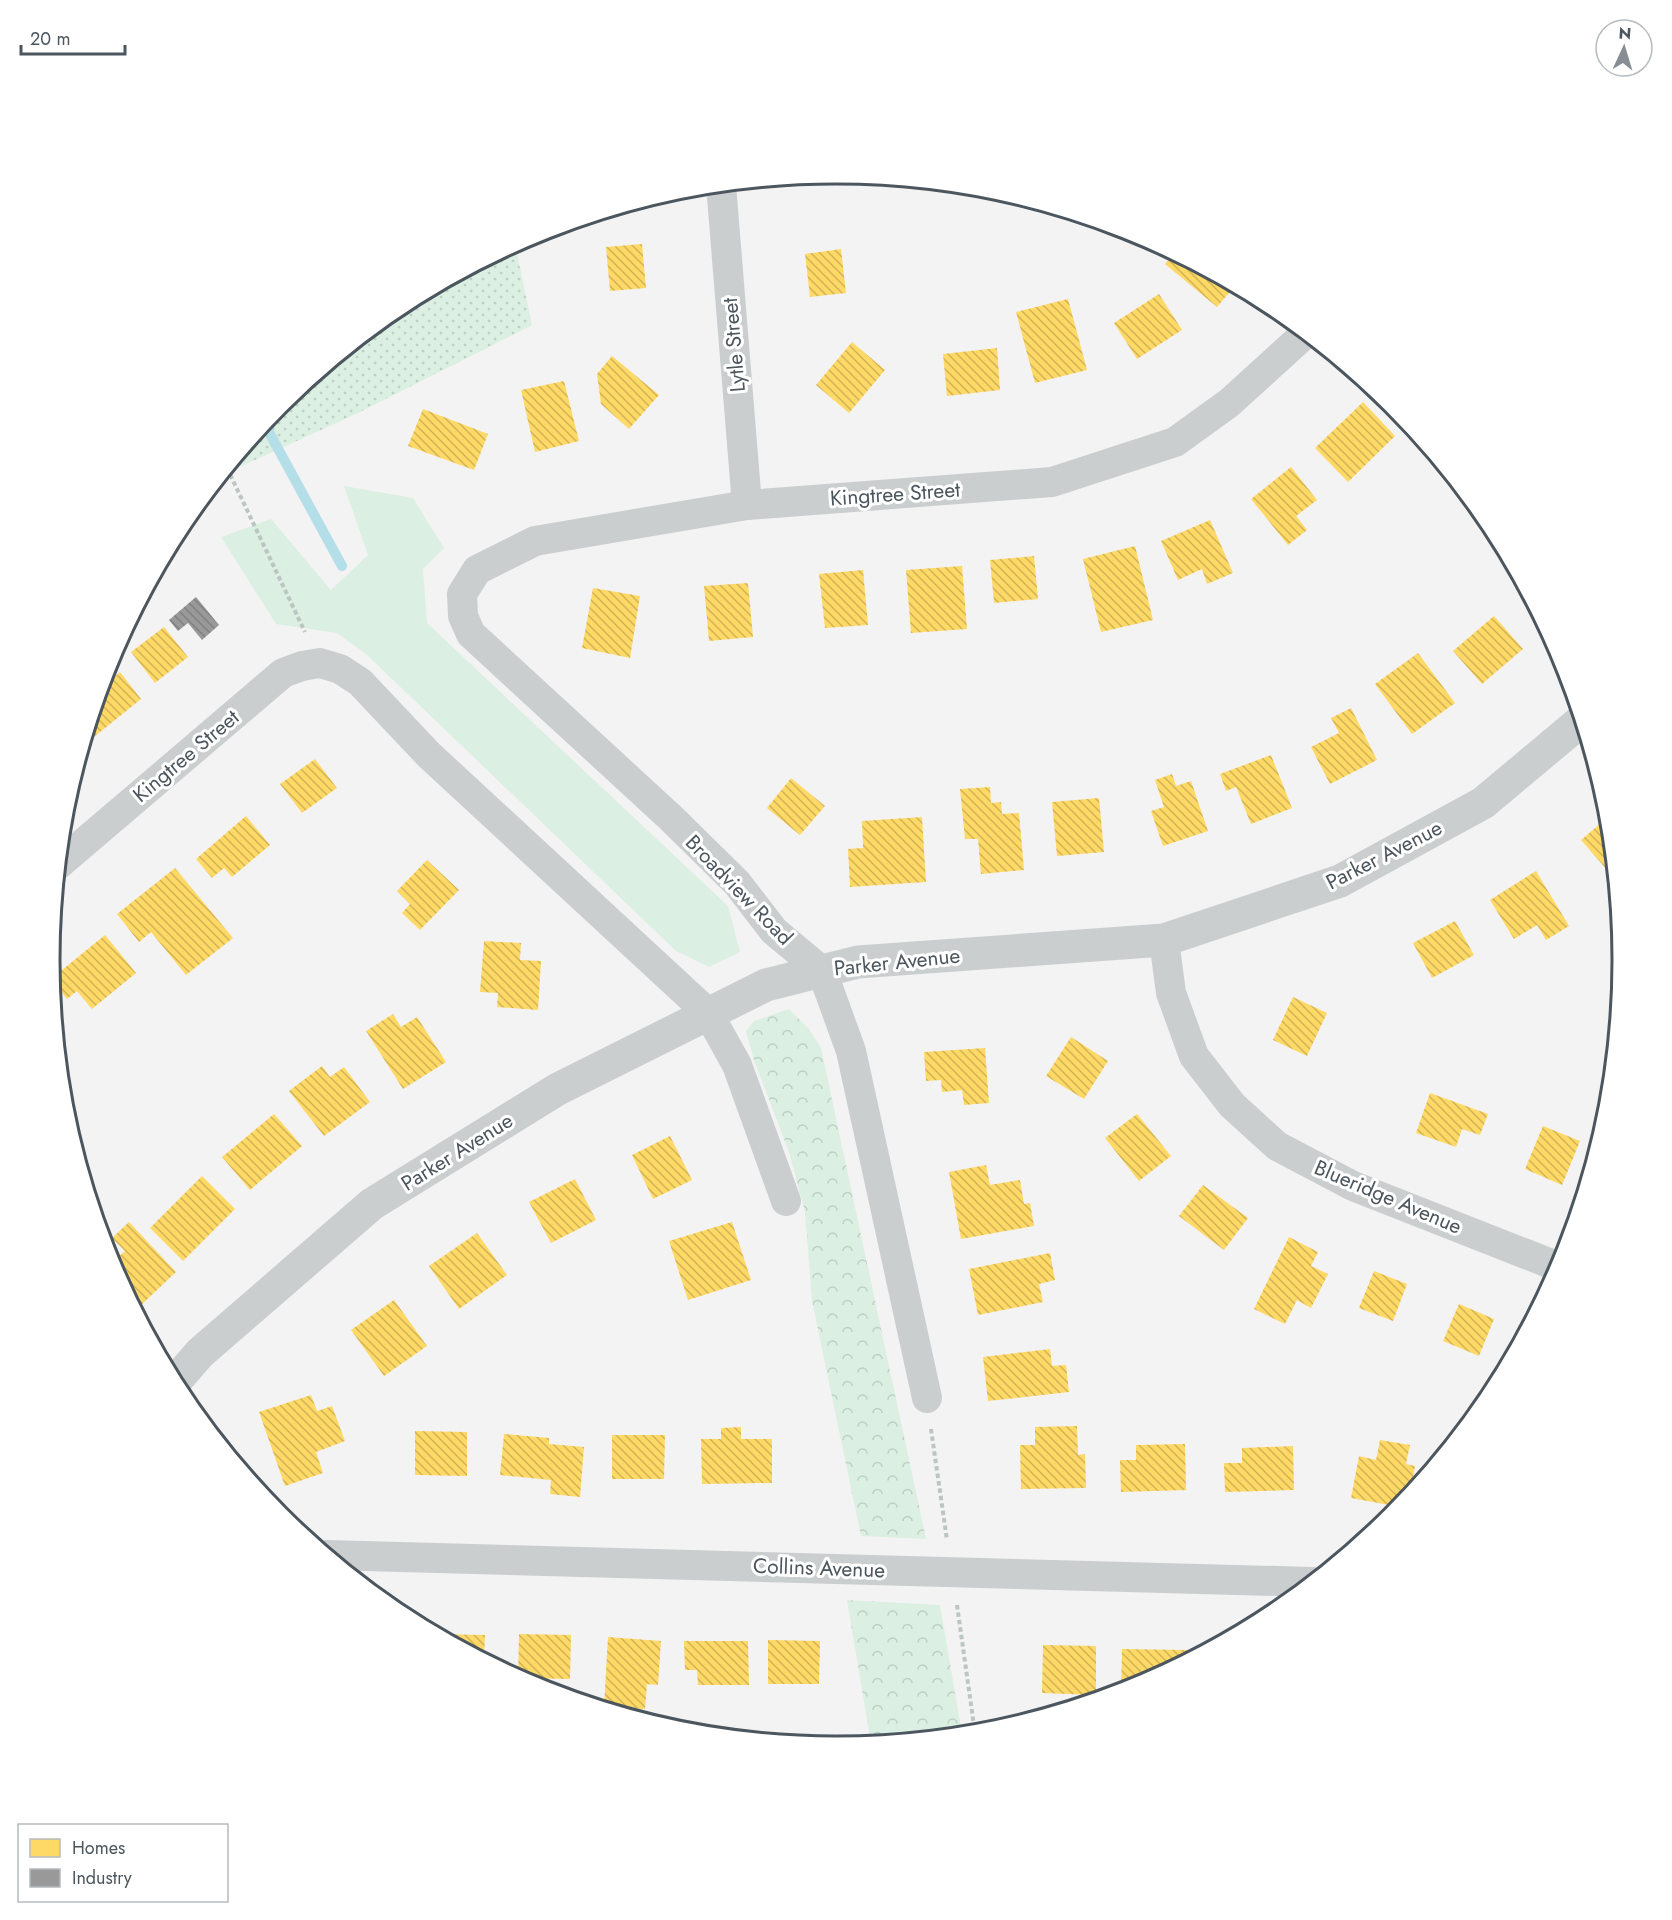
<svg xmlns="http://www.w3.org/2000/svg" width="1672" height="1920" font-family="Jost,sans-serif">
  <defs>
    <pattern id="forest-crowns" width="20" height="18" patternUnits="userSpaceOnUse" patternTransform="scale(1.5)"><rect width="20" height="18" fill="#dbefe2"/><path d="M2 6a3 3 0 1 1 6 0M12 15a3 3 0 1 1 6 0" fill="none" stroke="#becfc4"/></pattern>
    <pattern id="park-dots" width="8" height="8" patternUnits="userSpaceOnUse" patternTransform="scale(1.5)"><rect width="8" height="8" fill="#dbefe2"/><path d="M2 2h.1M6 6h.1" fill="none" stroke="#becfc4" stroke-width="1.8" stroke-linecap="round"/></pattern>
    <pattern id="homes-back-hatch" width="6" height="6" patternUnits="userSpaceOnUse" patternTransform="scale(1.5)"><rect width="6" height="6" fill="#ffd966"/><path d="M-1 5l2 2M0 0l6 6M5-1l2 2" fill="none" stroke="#d1b357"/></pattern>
    <pattern id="industry-back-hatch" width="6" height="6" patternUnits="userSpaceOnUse" patternTransform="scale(1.5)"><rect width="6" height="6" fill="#999"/><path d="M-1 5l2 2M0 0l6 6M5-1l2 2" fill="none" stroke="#7f8080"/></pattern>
  </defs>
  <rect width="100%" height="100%" fill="#f4f3f3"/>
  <polygon fill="#dbefe2" points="344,486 413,498 444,548 423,569 427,623 728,906 740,952 709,967 676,951 366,654 337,633 276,624 221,537 271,519 331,590 368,555"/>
  <g fill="url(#forest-crowns)">
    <polygon points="789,1009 809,1029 821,1048 926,1539 861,1536 812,1301 805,1212 789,1152 754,1060 746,1031 754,1021"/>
    <polygon points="847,1600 940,1605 962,1734 871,1743"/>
  </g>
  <polygon fill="url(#park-dots)" points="515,244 532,325 358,413 220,476 280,404 399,306"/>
  <g fill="url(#homes-back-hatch)">
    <polygon points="642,244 646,288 610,291 606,247"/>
    <polygon points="841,249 846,293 810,297 805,254"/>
    <polygon points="1174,253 1209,272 1235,286 1217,307 1165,264"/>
    <polygon points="1159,294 1182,330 1137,359 1114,323"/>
    <polygon points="1068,299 1087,370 1035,383 1016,312"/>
    <polygon points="852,342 885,370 849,413 816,385"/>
    <polygon points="997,348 1000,390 947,396 943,354"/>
    <polygon points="612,356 659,395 629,429 601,404 597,374"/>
    <polygon points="564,381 579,441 535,452 521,390"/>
    <polygon points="1363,402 1395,436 1348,482 1315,448"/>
    <polygon points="423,409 488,434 474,470 408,446"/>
    <polygon points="1291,467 1317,500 1296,516 1307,530 1288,545 1251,499"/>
    <polygon points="1210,520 1233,573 1207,584 1202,569 1178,580 1161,541"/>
    <polygon points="1135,546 1153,620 1101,632 1083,559"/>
    <polygon points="1034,556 1038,599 994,603 990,560"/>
    <polygon points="962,566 967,629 911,633 906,570"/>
    <polygon points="863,570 868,625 825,628 819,574"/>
    <polygon points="748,583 753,637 709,641 704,586"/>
    <polygon points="593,588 640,596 630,658 582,648"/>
    <polygon points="1494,616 1523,649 1482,684 1453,651"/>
    <polygon points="164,627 188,657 155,683 131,652"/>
    <polygon points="1418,653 1455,703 1412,734 1375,684"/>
    <polygon points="120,672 141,699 89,741 86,737 105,675 109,681"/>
    <polygon points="1351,708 1377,760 1330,784 1311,747 1339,733 1331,718"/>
    <polygon points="1271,755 1292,808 1251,824 1236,787 1226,791 1220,774"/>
    <polygon points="315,759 337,788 302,813 280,784"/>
    <polygon points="1172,774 1176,786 1191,781 1208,831 1163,846 1151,811 1164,807 1155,780"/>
    <polygon points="791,778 825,806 800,835 767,808"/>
    <polygon points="990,787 991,803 1001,802 1002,814 1019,813 1024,870 981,874 978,839 965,839 960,789"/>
    <polygon points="1099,798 1104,852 1057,856 1052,802"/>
    <polygon points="246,816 270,845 232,877 224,868 212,878 196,859"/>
    <polygon points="922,817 926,882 850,887 848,849 863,848 862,821"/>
    <polygon points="1608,817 1614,878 1581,840"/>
    <polygon points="427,860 459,890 420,930 402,913 410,904 397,891"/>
    <polygon points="175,868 233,938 186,975 151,932 139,942 117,914"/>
    <polygon points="1536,871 1569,926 1546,940 1537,925 1514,939 1490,900"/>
    <polygon points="1455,921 1474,955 1432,978 1413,943"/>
    <polygon points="105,935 136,973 92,1009 77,991 67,999 51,979"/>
    <polygon points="484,941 521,943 520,960 541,961 538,1010 497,1007 498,993 480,992"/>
    <polygon points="1293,997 1327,1013 1307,1056 1273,1040"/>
    <polygon points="393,1014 401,1027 417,1017 446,1062 403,1089 366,1031"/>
    <polygon points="1071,1037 1108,1061 1084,1099 1046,1076"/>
    <polygon points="985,1048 989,1103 964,1105 962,1090 942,1092 941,1080 926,1081 924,1052"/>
    <polygon points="322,1066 330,1077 344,1067 370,1102 324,1136 289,1091"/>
    <polygon points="1430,1093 1488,1114 1480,1135 1462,1129 1456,1147 1416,1133"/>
    <polygon points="274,1114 302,1146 250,1190 222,1157"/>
    <polygon points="1137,1114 1171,1156 1139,1181 1105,1138"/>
    <polygon points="1543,1126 1580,1141 1562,1185 1525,1169"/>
    <polygon points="670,1136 692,1180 653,1199 632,1155"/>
    <polygon points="986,1165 990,1185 1020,1180 1024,1204 1030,1203 1034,1226 961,1239 949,1172"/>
    <polygon points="202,1176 235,1209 183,1261 150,1228"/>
    <polygon points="575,1179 596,1220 551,1243 529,1202"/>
    <polygon points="1203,1185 1248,1218 1224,1250 1179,1216"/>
    <polygon points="129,1222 176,1272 136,1310 109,1261 107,1252 108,1251 116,1259 125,1251 112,1238"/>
    <polygon points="732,1222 751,1280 688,1300 669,1241"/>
    <polygon points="477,1233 507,1275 459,1309 429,1266"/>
    <polygon points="1289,1237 1318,1252 1311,1266 1328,1274 1311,1308 1297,1300 1285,1324 1254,1309"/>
    <polygon points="1050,1253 1055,1280 1039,1284 1043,1302 978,1315 969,1269"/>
    <polygon points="1374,1271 1407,1284 1393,1321 1359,1308"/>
    <polygon points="394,1300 427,1346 384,1376 351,1330"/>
    <polygon points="1459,1304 1494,1319 1479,1356 1443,1341"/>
    <polygon points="1050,1349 1052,1366 1066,1365 1069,1392 988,1401 983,1357"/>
    <polygon points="311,1395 317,1411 332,1406 345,1441 316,1452 323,1473 285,1486 259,1412"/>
    <polygon points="1077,1426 1078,1455 1085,1454 1086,1488 1021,1489 1020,1445 1035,1445 1035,1427"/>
    <polygon points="741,1427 741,1439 772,1439 772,1483 702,1484 701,1439 721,1439 721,1428"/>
    <polygon points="415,1431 467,1432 467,1476 415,1475"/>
    <polygon points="504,1434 549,1438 549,1444 584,1447 580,1497 550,1494 551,1480 500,1475"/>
    <polygon points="612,1435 665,1435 664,1479 612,1479"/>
    <polygon points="1380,1440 1410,1445 1406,1464 1415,1466 1412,1482 1419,1484 1400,1507 1351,1498 1359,1456 1376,1460"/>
    <polygon points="1185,1444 1186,1490 1121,1492 1120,1460 1136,1460 1136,1445"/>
    <polygon points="1293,1446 1294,1490 1225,1492 1224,1463 1242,1463 1242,1448"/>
    <polygon points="436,1634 485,1635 484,1660 438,1635"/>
    <polygon points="519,1634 571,1635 570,1679 518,1678"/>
    <polygon points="608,1637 661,1641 658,1685 647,1684 645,1709 604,1707"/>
    <polygon points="768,1640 820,1641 819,1684 768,1684"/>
    <polygon points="684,1641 748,1641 749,1685 698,1685 697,1670 685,1670"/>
    <polygon points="1043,1645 1096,1646 1096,1695 1042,1693"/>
    <polygon points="1122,1649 1189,1650 1189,1659 1137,1687 1121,1691"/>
  </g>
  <polygon fill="url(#industry-back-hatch)" points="196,597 219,625 202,640 188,623 178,631 169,620"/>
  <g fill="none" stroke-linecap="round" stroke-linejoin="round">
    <polyline stroke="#b4dee8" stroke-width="10" points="264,423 342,566"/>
    <g stroke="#bbc5c2" stroke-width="4" stroke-dasharray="4.5 3" stroke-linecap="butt">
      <polyline points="227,468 305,632"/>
      <polyline points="931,1429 947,1540"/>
      <polyline points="957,1605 975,1733"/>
    </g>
    <g stroke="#cbcecf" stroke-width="30">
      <polyline points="721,185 747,505"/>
      <polyline points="59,864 283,673 302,666 320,663 340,669 360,682 429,755 708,1013 737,1065 786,1201"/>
      <polyline points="1164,940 1171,993 1194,1056 1232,1105 1277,1146 1353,1186 1559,1267"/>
      <polyline points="927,1398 851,1051 822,971 774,931 737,883 671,818 471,634 463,616 462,594 477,570 535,541 747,505 1052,482 1175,442 1229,403 1306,333"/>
      <polyline points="327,1555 1312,1582"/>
    </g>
    <polyline stroke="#cbcecf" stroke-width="33" points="174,1383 200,1353 372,1204 558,1089 766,985 858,962 1164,940 1340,881 1483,803 1581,721"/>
  </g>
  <g text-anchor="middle" stroke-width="6" stroke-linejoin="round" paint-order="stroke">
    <g font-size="21" fill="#4c565e" stroke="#fff">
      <text transform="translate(734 345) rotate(-95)" y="7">Lytle Street</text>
      <text transform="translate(895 494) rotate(-4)" y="7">Kingtree Street</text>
      <text transform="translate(186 756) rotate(-40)" y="7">Kingtree Street</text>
      <text transform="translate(1384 855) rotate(-27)" y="7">Parker Avenue</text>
      <text transform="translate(739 890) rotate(46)" y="7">Broadview Road</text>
      <text transform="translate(897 962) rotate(-6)" y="7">Parker Avenue</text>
      <text transform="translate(457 1152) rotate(-32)" y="7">Parker Avenue</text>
      <text transform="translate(1388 1197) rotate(23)" y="7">Blueridge Avenue</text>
      <text transform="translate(819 1568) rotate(2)" y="7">Collins Avenue</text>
    </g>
  </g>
  <path d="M0 0H1672V1920H0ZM60 960a776 776 0 1 1 1552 0a776 776 0 1 1-1552 0Z" fill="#fff" fill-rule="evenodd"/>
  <path fill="none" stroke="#4c565e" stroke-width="3" d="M60 960a776 776 0 1 1 1552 0a776 776 0 1 1-1552 0Z"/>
  <rect x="18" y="1824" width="210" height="78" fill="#ffffff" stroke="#b7bbbf" stroke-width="1.5"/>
  <rect x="30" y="1839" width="30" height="18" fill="#ffd966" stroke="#b7bbbf" stroke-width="1.5"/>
  <text x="72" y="1854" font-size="18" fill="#4c565e">Homes</text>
  <rect x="30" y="1869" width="30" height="18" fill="#999999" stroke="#b7bbbf" stroke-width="1.5"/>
  <text x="72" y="1884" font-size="18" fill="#4c565e">Industry</text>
  <g transform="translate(1624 48) rotate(4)"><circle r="28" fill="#ffffff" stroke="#b7bbbf" stroke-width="1.5"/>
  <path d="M0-4.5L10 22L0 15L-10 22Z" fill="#878d92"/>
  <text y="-9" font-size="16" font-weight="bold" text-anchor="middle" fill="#4c565e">N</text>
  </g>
  <path d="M21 45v9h104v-9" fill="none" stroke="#4c565e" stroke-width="3"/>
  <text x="30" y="45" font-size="18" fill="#4c565e" stroke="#ffffff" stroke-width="4.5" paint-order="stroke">20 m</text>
</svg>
